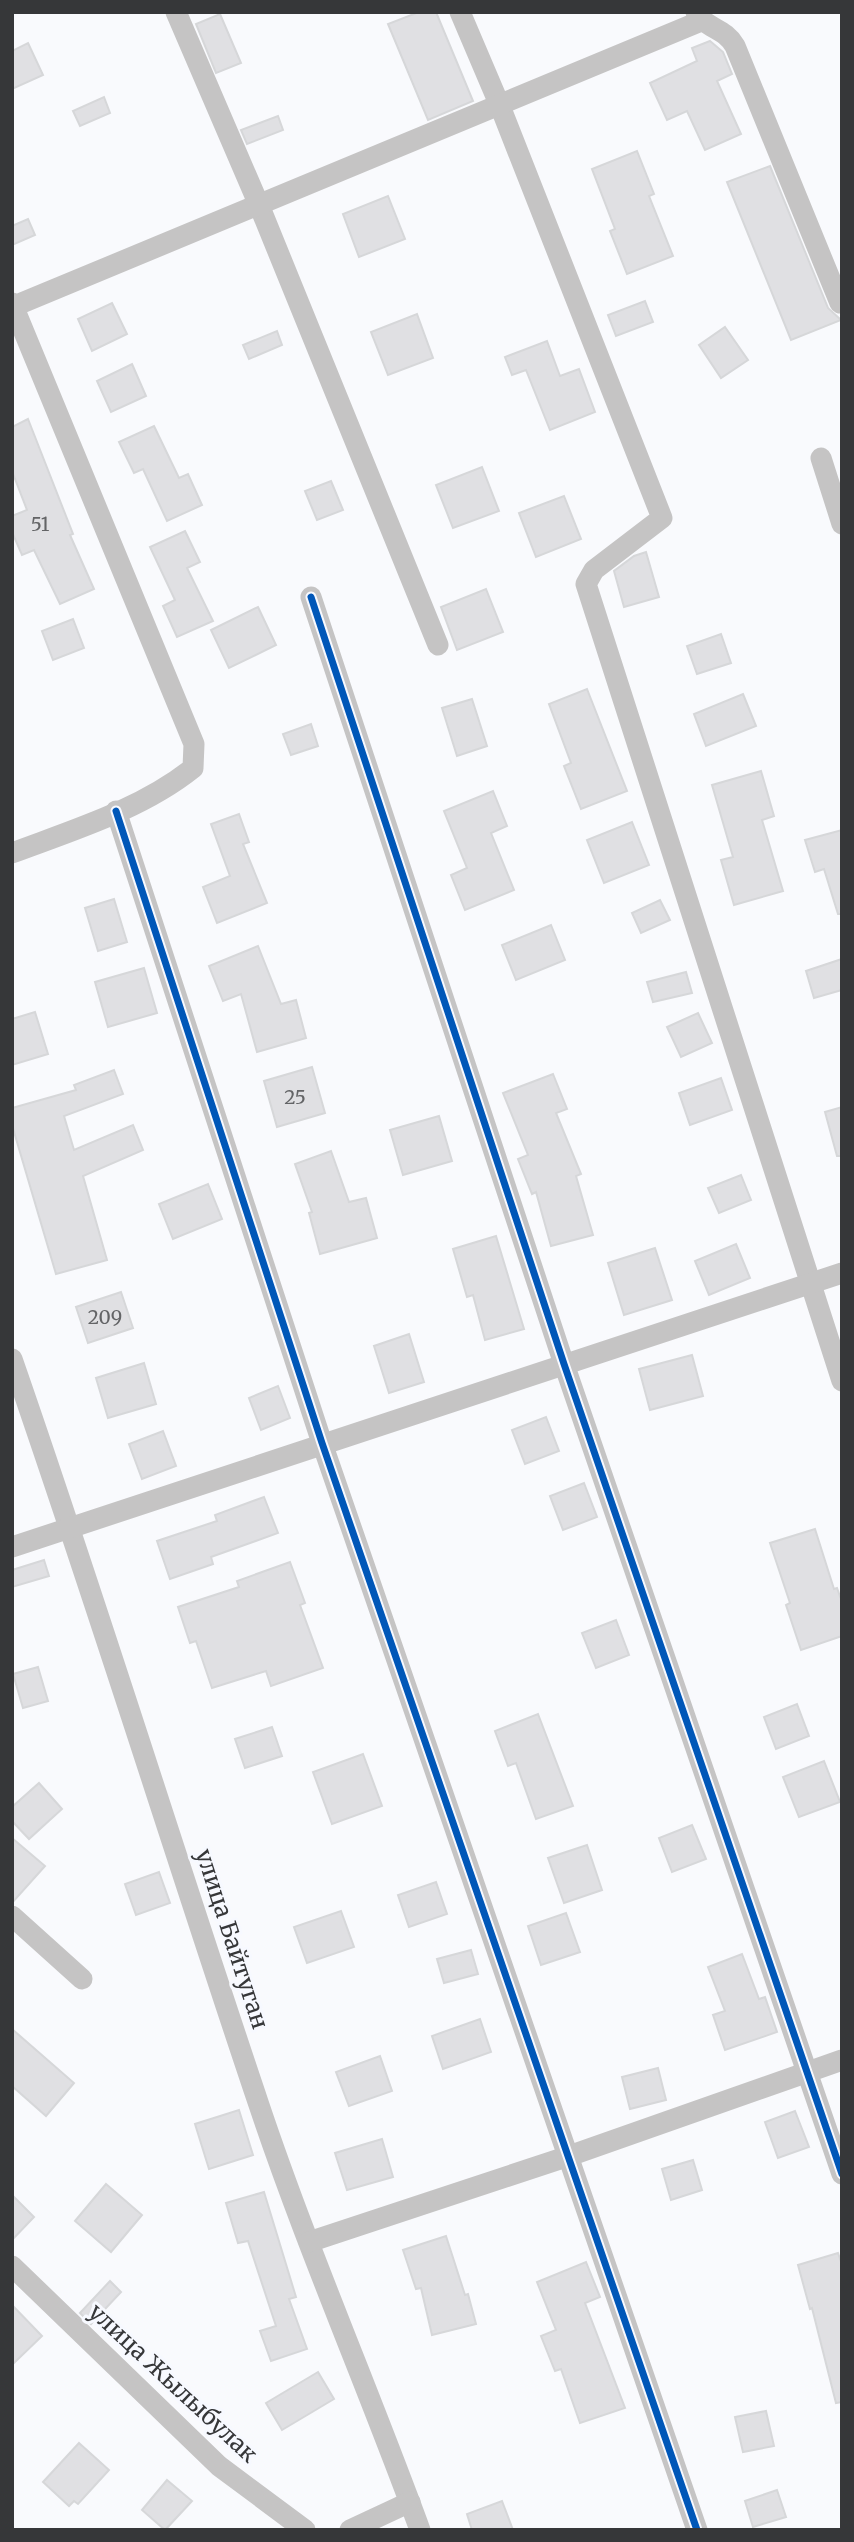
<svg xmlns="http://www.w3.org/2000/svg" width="854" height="2542" font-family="Merriweather,serif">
  <rect width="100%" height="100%" fill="#f9fafd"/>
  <g fill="#e0e0e3" stroke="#d6d7d9" stroke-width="2">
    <polygon points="419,12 436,12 473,101 428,120 388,24"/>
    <polygon points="220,14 241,63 216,73 196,24"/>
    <polygon points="710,41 723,52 732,74 717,81 741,134 705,150 687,111 667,120 650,83 697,61 692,48"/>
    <polygon points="28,43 43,75 12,89 12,51"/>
    <polygon points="104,97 110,113 80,126 73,111"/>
    <polygon points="278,116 283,130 247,144 241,130"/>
    <polygon points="637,151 654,194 649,196 673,256 627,274 610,231 615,229 592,169"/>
    <polygon points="770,166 828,308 841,320 791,340 727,182"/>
    <polygon points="388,196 405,239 359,257 343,214"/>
    <polygon points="28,219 35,235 12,245 12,226"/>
    <polygon points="645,301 653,322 616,336 608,315"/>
    <polygon points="112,303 127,334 92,351 78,319"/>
    <polygon points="417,314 433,358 388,375 371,332"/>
    <polygon points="725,327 748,360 721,378 699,345"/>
    <polygon points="277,331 282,345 249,359 243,345"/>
    <polygon points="547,341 560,376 579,369 595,412 550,430 526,370 512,375 505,357"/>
    <polygon points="132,364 146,396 111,412 97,381"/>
    <polygon points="28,419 73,534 70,535 94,589 60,604 34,550 22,555 12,532 12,516 27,510 12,471 12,427"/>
    <polygon points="154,426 179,478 188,474 202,505 167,521 143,469 134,473 119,442"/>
    <polygon points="482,467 499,511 453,528 436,485"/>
    <polygon points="331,481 343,510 317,520 305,491"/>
    <polygon points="564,496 581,539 536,557 519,513"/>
    <polygon points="185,531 200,562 187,568 213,621 177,637 163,606 175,600 150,547"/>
    <polygon points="646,552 659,597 624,607 614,571 634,556"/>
    <polygon points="486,589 503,632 457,650 441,607"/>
    <polygon points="258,607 276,645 229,668 211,630"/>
    <polygon points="73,619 84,648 53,660 42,631"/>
    <polygon points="721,634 731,663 697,674 687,646"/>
    <polygon points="587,689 627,791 581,809 564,766 571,763 549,704"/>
    <polygon points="743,694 756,726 706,746 694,714"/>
    <polygon points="472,699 487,746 457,756 442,708"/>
    <polygon points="311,724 318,746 291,755 283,734"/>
    <polygon points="761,771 774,816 762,820 783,891 734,905 721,860 733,857 712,785"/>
    <polygon points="493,791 507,826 491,833 514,890 465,910 451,875 467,868 444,811"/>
    <polygon points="239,814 249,842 243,844 267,903 217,923 203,887 230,876 211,824"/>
    <polygon points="632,822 649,865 604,883 587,840"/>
    <polygon points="842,830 842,914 838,914 824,869 815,872 805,840"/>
    <polygon points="114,899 127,942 98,951 85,908"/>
    <polygon points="660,900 670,920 641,933 632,913"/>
    <polygon points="551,925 565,960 516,980 502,945"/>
    <polygon points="258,946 281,1004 296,1000 306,1038 257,1052 241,994 223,1001 209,966"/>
    <polygon points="842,959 842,990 814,998 806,971"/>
    <polygon points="144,968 157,1013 108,1027 95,982"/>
    <polygon points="686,972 692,993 653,1002 647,982"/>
    <polygon points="35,1012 48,1054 12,1065 12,1019"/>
    <polygon points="698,1013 712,1043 681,1057 667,1027"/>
    <polygon points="312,1067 325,1113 277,1127 264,1081"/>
    <polygon points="114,1070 123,1094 64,1116 74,1150 133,1125 143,1150 83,1176 107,1260 56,1274 12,1125 12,1108 76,1090 74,1085"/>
    <polygon points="553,1074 567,1109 556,1113 581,1174 576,1176 593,1235 551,1246 536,1192 532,1194 518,1159 528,1155 503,1093"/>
    <polygon points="721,1078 732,1110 690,1125 679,1093"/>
    <polygon points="842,1107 842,1156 837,1156 825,1112"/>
    <polygon points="439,1116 452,1161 403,1175 390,1130"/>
    <polygon points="331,1151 349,1202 366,1198 377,1238 320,1254 309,1213 312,1212 295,1164"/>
    <polygon points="741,1175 751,1200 719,1213 708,1188"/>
    <polygon points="208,1184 222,1219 173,1239 159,1204"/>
    <polygon points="496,1236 524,1329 485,1340 473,1295 467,1297 453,1249"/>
    <polygon points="736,1244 750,1278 709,1295 695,1261"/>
    <polygon points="655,1248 672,1300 624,1315 608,1263"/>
    <polygon points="121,1292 133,1328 88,1343 76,1307"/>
    <polygon points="409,1334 424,1382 389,1393 374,1346"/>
    <polygon points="692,1355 703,1396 650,1410 639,1369"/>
    <polygon points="144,1363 156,1404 108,1418 96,1378"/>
    <polygon points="278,1386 290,1418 261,1430 249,1398"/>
    <polygon points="546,1417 559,1451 525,1464 512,1430"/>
    <polygon points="163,1431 176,1466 142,1479 129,1444"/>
    <polygon points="584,1483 597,1517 563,1530 550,1496"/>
    <polygon points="264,1497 278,1533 211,1557 213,1564 170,1579 157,1541 217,1521 215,1515"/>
    <polygon points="815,1529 834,1589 837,1588 842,1602 842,1636 801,1650 786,1605 790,1603 770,1543"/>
    <polygon points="44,1560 49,1576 12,1587 12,1570"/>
    <polygon points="290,1562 305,1603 300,1605 323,1668 271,1686 266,1671 212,1688 196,1641 190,1643 178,1607 239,1587 237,1581"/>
    <polygon points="616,1620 629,1655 596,1668 582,1633"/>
    <polygon points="38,1667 48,1701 23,1708 13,1674"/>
    <polygon points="797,1704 809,1736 776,1749 764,1717"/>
    <polygon points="538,1714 573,1806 536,1819 516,1763 508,1766 495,1731"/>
    <polygon points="272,1727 282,1756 245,1768 235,1739"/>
    <polygon points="363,1754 382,1806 332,1824 313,1772"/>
    <polygon points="824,1761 840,1802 799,1817 783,1777"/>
    <polygon points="39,1783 62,1809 29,1839 12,1821 12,1807"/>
    <polygon points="692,1825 706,1859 672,1872 659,1838"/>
    <polygon points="12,1838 45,1866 12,1903"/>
    <polygon points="587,1845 602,1890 564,1903 548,1858"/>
    <polygon points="159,1872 170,1903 136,1915 125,1884"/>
    <polygon points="436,1882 447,1914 409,1927 398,1895"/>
    <polygon points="341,1911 354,1947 307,1963 294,1927"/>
    <polygon points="566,1913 580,1952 541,1965 528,1926"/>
    <polygon points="471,1950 478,1974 444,1983 437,1959"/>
    <polygon points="742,1954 759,1999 765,1997 777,2032 725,2050 713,2015 725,2011 708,1967"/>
    <polygon points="480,2019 491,2052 443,2069 432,2036"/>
    <polygon points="12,2029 74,2083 46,2116 12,2086"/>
    <polygon points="380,2056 392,2091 349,2106 336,2072"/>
    <polygon points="658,2068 666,2100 630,2109 622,2077"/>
    <polygon points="239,2110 253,2155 209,2169 195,2124"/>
    <polygon points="795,2111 809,2147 778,2158 765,2122"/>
    <polygon points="382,2139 393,2177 347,2190 335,2153"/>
    <polygon points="693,2160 702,2190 671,2200 662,2169"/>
    <polygon points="106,2184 142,2215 111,2252 75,2221"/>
    <polygon points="264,2192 296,2297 289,2299 307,2349 271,2361 260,2331 276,2326 248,2241 238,2243 226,2203"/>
    <polygon points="12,2195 34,2217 12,2240"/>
    <polygon points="446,2236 465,2295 468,2294 476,2324 432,2335 421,2288 416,2289 403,2250"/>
    <polygon points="838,2253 842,2265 842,2402 836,2403 812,2308 810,2309 798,2265"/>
    <polygon points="586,2262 600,2297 585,2303 625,2408 580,2423 561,2369 555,2371 541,2336 556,2330 537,2282"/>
    <polygon points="110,2281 121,2292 91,2324 80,2313"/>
    <polygon points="12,2305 42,2336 12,2365"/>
    <polygon points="318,2372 334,2399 282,2430 266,2403"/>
    <polygon points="766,2411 774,2446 743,2452 735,2417"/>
    <polygon points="79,2443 109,2470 78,2504 74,2501 69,2506 43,2482"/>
    <polygon points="167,2480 192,2501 165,2530 142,2510"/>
    <polygon points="777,2490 786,2517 753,2527 745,2501"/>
    <polygon points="502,2501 513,2530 472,2530 467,2514"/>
  </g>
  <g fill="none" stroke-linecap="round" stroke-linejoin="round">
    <g stroke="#c5c4c4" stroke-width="21">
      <polyline points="176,12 259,205 438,645"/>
      <polyline points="460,12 500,106 662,518 594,570 586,584 842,1381"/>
      <path d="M696 12C707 30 724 27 735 46L840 303"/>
      <path d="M12 303 194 744 193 768C142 809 73 830 12 853"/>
      <polyline points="12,307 701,21"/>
      <polyline points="821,458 842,524"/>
      <polyline points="311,597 564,1364 842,2174"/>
      <polyline points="116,811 322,1443 697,2530"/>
      <path d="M12 1359C98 1606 175 1856 259 2105 307 2248 368 2388 420 2530"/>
      <polyline points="12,1547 842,1273"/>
      <polyline points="12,1916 82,1979"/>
      <polyline points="309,2242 569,2156 842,2060"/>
      <polyline points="12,2266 219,2466 305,2530"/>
      <polyline points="350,2530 410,2502"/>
    </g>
    <defs>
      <g id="cycleway">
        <polyline points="311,597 564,1364 842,2174"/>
        <polyline points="116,811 322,1443 697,2530"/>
      </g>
    </defs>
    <use href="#cycleway" stroke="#f7f9ff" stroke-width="11"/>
    <use href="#cycleway" stroke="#0057b8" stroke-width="7"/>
  </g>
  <g text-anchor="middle" stroke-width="6" stroke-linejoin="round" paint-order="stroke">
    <g font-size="19" fill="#636466">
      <text x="40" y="531">51</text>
      <text x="295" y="1104">25</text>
      <text x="105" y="1324">209</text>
    </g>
    <g font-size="23" fill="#363739" stroke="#f7f9ff">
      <text transform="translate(232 1939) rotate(72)" y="8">улица Байтуган</text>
      <text transform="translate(173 2383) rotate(43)" y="8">улица Жылыбулак</text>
    </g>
  </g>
  <rect width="854" height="2542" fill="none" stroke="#363739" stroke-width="28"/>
</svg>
